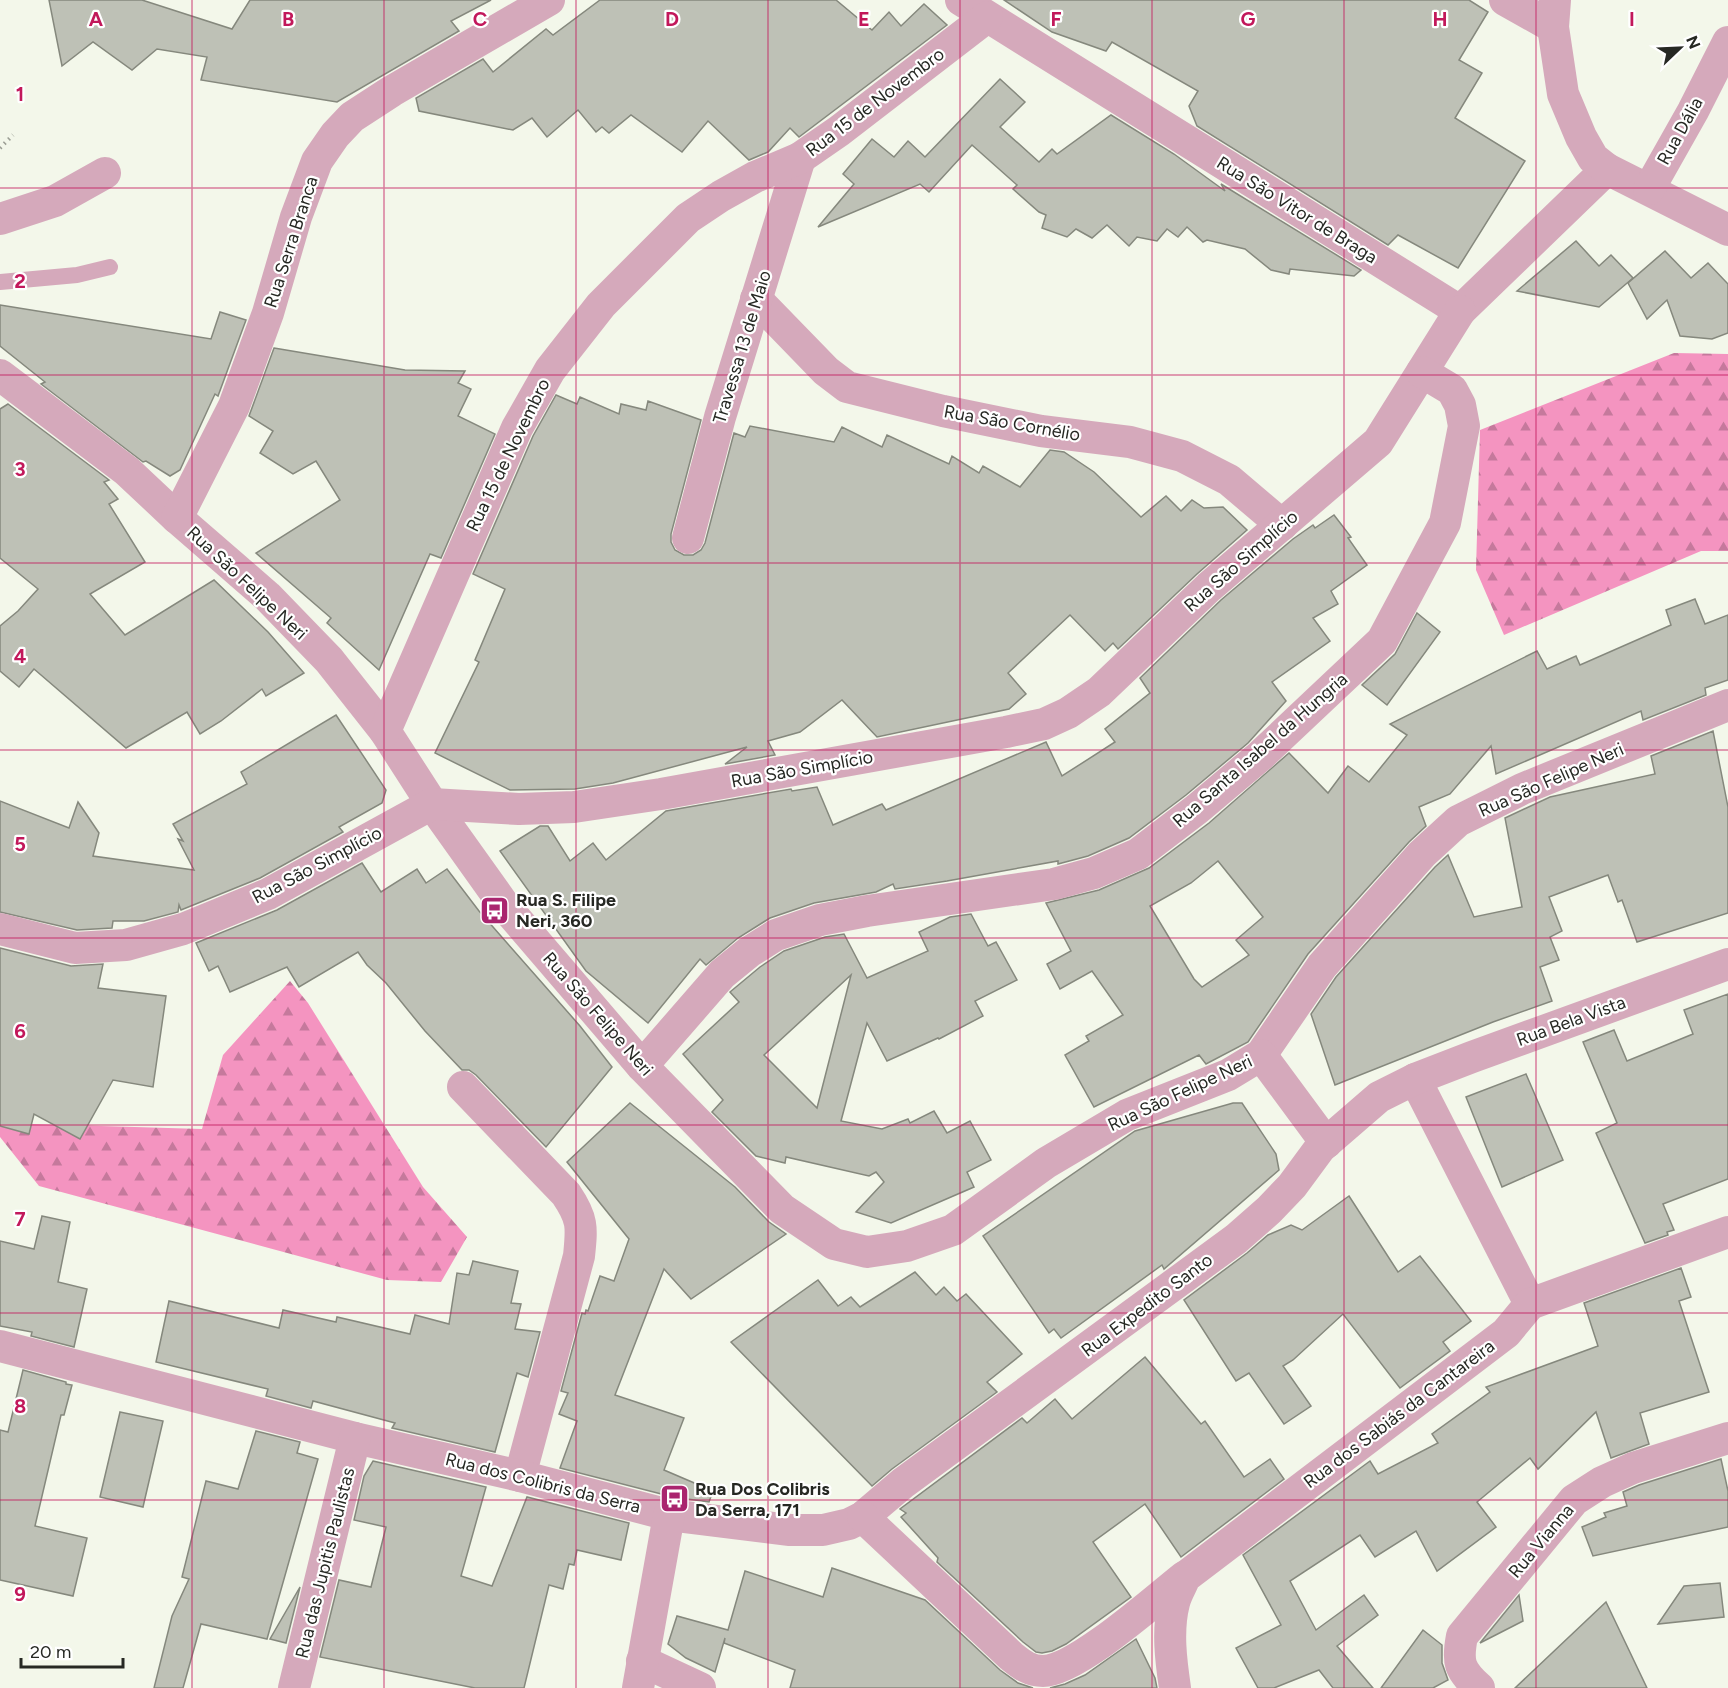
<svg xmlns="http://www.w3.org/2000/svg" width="1728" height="1688" font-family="Figtree,sans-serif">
  <defs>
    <pattern id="forest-firs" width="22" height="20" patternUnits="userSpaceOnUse" patternTransform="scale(1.5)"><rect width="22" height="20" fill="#f494c0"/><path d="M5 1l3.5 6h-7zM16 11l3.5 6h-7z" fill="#c5799c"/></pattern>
  </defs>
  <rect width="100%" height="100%" fill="#f3f7ea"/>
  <g fill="url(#forest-firs)">
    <polygon points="1674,353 1728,354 1728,551 1701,551 1504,635 1476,570 1480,430"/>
    <polygon points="290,981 308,1003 423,1187 467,1237 441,1282 387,1280 39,1186 0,1137 0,1123 202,1129 223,1055"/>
  </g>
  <g fill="#bec1b6" stroke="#85887d" stroke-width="1.5" fill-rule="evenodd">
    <polygon points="49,0 142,0 232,29 250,0 491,0 451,21 459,31 337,102 201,80 207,57 157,49 132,70 93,42 62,66"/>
    <polygon points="600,0 836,0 872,30 889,12 901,26 924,4 947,25 799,137 790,128 768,152 749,160 708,121 682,152 631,115 609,133 602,127 596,132 578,110 547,137 532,118 513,130 419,111 416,98 483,59 493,72 546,29 553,35"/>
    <polygon points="1004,0 1469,0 1488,12 1459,60 1482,73 1455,118 1525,161 1458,268 1398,235 1388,245 1197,126 1189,106 1198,91 1112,42 1106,51 1052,32"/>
    <polygon points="1000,79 1025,102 1000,127 1039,162 1052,149 1057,154 1111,115 1174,154 1225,191 1221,184 1361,270 1354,276 1290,269 1289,274 1271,270 1245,249 1207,240 1203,242 1187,227 1178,237 1167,229 1157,241 1137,237 1129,246 1107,225 1092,238 1076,229 1067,237 1042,228 1046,215 1039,212 1013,189 1017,185 972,145 929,192 920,184 818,227 854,184 843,174 872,139 894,157 908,141 925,157"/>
    <polygon points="1576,241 1599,266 1611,255 1633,278 1599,307 1517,291"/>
    <polygon points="1665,251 1691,278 1708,263 1728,284 1728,333 1712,339 1680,336 1667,300 1647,319 1628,283"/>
    <polygon points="0,305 211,339 220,312 246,320 218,396 215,394 180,470 170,476 146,461 143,462 41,384 45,382 0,346"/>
    <polygon points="274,348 405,370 465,371 458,383 471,389 458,416 495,434 441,558 430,554 379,670 327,623 331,618 256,553 340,500 316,461 293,474 260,453 273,431 249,416"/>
    <polygon points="556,395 577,404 580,397 619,414 621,404 646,410 648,401 701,420 671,534 671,542 675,550 684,555 693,555 701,550 705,543 734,433 745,437 750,426 834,442 842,427 882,447 887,435 949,464 952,456 979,473 983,466 1020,487 1050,450 1064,452 1094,472 1141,517 1166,496 1181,511 1192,500 1204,508 1223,507 1247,530 1197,574 1118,649 1113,643 1105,651 1070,615 1008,673 1026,694 1009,709 877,737 842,700 800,732 768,741 775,755 725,764 747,747 613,783 575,789 510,790 435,753 479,662 475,660 505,589 473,574 533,436"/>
    <polygon points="8,404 109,480 104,482 118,499 109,504 145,562 90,594 125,635 214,580 268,632 304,673 266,696 262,689 221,721 200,734 187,712 126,748 34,669 19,687 0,671 0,626 18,611 38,589 0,558 0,409"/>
    <polygon points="1334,515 1351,537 1348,538 1367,565 1331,591 1338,604 1313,618 1330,641 1272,682 1286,701 1248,743 1186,795 1129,838 1088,856 1058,864 1058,861 947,881 895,889 893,884 876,892 814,903 770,918 738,938 706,965 700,959 648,1023 586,971 500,851 540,826 548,826 570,861 593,843 606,860 666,811 791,789 792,791 817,787 833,825 882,804 886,810 1046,742 1062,776 1115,742 1105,729 1150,693 1140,678 1221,600 1293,539 1313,525 1315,528"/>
    <path d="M1695 599 1705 624 1728 615V680L1705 688 1706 695 1643 720 1641 711 1496 774 1491 746 1450 794 1419 807 1426 826 1409 842 1308 954 1248 1042 1206 1064 1199 1055 1094 1107 1065 1055 1089 1041 1086 1036 1123 1015 1092 971 1060 989 1047 964 1071 951 1046 903 1099 890 1149 868 1209 823 1289 753 1328 793 1348 766 1369 782 1407 735 1390 724 1537 651 1547 669 1576 656 1580 665 1671 625 1666 610ZM1218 861 1263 917 1236 940 1249 955 1202 987 1194 979 1150 906 1191 883Z"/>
    <polygon points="1417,613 1440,632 1387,705 1362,685 1395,654"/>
    <polygon points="336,715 386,790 382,803 339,827 343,832 260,878 181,910 179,905 178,912 144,921 113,921 112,928 77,930 0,912 0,801 69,828 78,802 99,833 93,856 194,870 178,839 183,841 173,824 247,784 241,772"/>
    <polygon points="1713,731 1728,807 1728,913 1637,942 1622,900 1618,902 1608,875 1549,897 1562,931 1550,937 1559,960 1540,967 1552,1001 1493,1022 1335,1085 1311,1014 1336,977 1435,867 1448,855 1474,917 1522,907 1505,818 1550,797 1655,774 1651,756"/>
    <polygon points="362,863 381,892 417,869 426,883 447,869 479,911 580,1026 612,1067 546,1147 476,1075 469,1070 462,1070 425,1031 386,983 367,965 358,952 299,987 287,967 230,992 218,966 209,971 196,943 277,910"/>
    <path d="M971 914 988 946 996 942 1017 980 975 1001 983 1016 939 1039 938 1038 887 1061 867 1023 841 1121 882 1129 908 1119 910 1123 934 1111 947 1133 970 1121 991 1160 967 1172 974 1187 891 1223 856 1212 884 1182 876 1172 869 1176 786 1157 785 1163 756 1156 712 1112 723 1100 683 1054 739 1002 730 992 760 967 784 951 825 937 844 934 867 978 928 951 919 932 950 917ZM851 975 817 1108 764 1055Z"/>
    <polygon points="0,948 71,966 103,964 98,988 166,996 153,1087 113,1080 80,1139 34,1114 29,1134 0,1126"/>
    <polygon points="1728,994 1728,1179 1663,1204 1674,1230 1667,1232 1668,1235 1645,1243 1596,1133 1617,1123 1583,1042 1614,1030 1627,1061 1693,1034 1684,1010"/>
    <polygon points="1526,1074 1563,1160 1502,1187 1466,1097"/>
    <polygon points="630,1103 735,1187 769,1222 786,1234 691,1299 664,1269 615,1395 684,1418 664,1470 713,1491 709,1502 673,1497 560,1468 577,1421 559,1414 568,1393 561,1391 582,1313 585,1314 586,1310 588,1311 600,1276 614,1281 629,1239 567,1162"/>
    <polygon points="1233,1103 1242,1103 1276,1154 1279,1170 1164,1269 1162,1265 1061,1338 1054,1329 1049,1333 983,1236 1135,1131"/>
    <polygon points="1349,1196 1398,1272 1420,1256 1471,1321 1443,1342 1450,1351 1400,1388 1343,1314 1293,1360 1283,1366 1311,1406 1284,1424 1249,1373 1236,1381 1184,1300 1247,1253 1268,1235 1291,1225 1302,1230"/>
    <polygon points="42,1216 70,1222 58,1282 87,1289 74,1347 31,1336 32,1332 0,1326 0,1241 34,1249"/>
    <polygon points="473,1261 518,1271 511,1303 521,1304 515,1329 540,1332 528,1377 517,1373 495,1452 392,1428 395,1423 313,1401 311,1408 266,1396 268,1389 156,1362 169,1301 279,1328 283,1310 336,1322 337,1317 410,1334 415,1315 449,1324 457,1273 469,1275"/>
    <polygon points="1681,1268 1691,1297 1679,1301 1709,1392 1640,1413 1649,1444 1611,1458 1596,1412 1538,1469 1530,1458 1477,1502 1496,1527 1437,1571 1416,1531 1375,1557 1360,1535 1290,1581 1316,1630 1364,1595 1378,1615 1337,1646 1373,1688 1333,1688 1319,1670 1274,1688 1258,1688 1236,1648 1281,1625 1243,1555 1370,1461 1378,1474 1438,1443 1432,1434 1490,1392 1486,1387 1598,1346 1584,1303"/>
    <polygon points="915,1272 936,1295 944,1287 957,1301 966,1294 1022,1354 987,1382 997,1392 892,1469 872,1486 731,1342 818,1280 838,1306 851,1297 860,1307"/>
    <polygon points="1145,1357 1201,1424 1205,1421 1244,1477 1270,1459 1284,1479 1181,1557 1145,1504 1093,1542 1131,1597 1066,1644 1052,1651 1042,1653 1036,1652 1023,1642 937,1562 938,1558 901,1517 906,1513 900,1509 1022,1418 1027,1423 1055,1399 1072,1419"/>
    <polygon points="23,1370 66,1382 66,1384 72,1385 64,1415 61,1415 35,1526 87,1538 73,1596 0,1580 0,1430 8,1432"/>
    <polygon points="120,1412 163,1421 143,1507 100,1497"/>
    <polygon points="256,1431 300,1442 297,1453 318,1459 267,1639 201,1624 183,1688 154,1688 172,1616 189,1579 182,1577 206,1481 238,1489"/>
    <polygon points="1721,1459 1728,1491 1728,1527 1593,1556 1582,1527 1606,1517 1604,1513 1627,1506 1623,1492 1639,1485"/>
    <polygon points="373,1461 486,1487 461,1576 492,1586 527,1497 629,1523 621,1560 577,1550 574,1565 569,1564 563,1589 549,1585 524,1688 475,1688 320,1657 339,1580 371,1587 386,1527 354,1520 364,1476"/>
    <polygon points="832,1568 925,1600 1000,1670 1018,1683 1033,1688 790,1688 795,1670 724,1643 725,1638 715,1672 686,1658 668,1644 677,1616 728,1630 745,1571 823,1597"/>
    <polygon points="1720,1583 1724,1617 1658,1624 1684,1586"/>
    <polygon points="300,1587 286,1643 270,1639"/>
    <polygon points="1519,1595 1523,1621 1480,1643"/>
    <polygon points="1606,1602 1647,1688 1515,1688"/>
    <polygon points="1423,1630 1442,1645 1442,1663 1448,1680 1433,1688 1381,1688"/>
    <polygon points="1136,1639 1155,1678 1157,1688 1050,1688 1065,1684 1085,1675"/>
  </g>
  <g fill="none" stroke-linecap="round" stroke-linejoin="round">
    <polyline stroke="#9b9e94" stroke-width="4" stroke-dasharray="1.5 4.5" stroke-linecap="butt" points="0,148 13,135"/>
    <polyline stroke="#d5a9bb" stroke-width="16" points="0,282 77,275 110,267"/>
    <g stroke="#d5a9bb" stroke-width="32">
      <polyline points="961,0 1460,311 1607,169"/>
      <polyline points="1505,0 1553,27"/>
      <polyline points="1555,0 1553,27 1563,94 1581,137 1593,158 1607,169 1728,230"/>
      <polyline points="1649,189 1693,111 1728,42"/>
      <polyline points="0,219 55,201 105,173"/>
      <polyline points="756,299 826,371 847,387 943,411 1041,431 1130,442 1182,456 1229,480 1282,525"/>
      <polyline points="0,375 127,471 177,518 267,596 329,660 385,731 432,804 504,905 642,1066 782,1209 834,1244 867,1252 907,1246 953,1230 1046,1163 1127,1115 1228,1075 1261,1055 1322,966 1422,854 1458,821 1522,789 1728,705"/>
      <polyline points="177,518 234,406 268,313 296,217 317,161 335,135 352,117 392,91 549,0"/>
      <polyline points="688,538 720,417 800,158"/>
      <polyline points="385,731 517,428 550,370 601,305 688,218 721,196 755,177 800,158 839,131 987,17"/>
      <polyline points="0,929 75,948 126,945 183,929 268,894 432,804 519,809 574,807 661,794 1006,732 1044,724 1068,713 1099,692 1209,587 1378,442 1460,311"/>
      <polyline points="1261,1055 1326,1143"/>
      <polyline points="642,1066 722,974 749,952 776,935 820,920 867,911 1054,884 1094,873 1138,854 1197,809 1260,756 1382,641 1445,523 1464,426 1460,405 1452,390 1422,372"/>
      <polyline points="1415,1079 1530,1304"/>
      <path d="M463 1087 566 1194C583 1219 582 1227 579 1256L520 1476"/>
      <polyline points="0,1346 355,1438 520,1476 669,1515 790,1530 823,1530 849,1524 863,1517 903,1483 1236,1239 1269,1210 1292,1186 1320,1148 1379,1097 1415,1079 1472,1057 1728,964"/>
      <path d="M863 1517 1011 1656C1021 1664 1029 1671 1043 1671 1076 1671 1156 1599 1184 1577"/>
      <polyline points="642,1661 700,1688"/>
      <polyline points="294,1688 355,1438"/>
      <polyline points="638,1688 669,1515"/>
      <path d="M1175 1688C1171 1661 1167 1630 1174 1603 1176 1594 1182 1585 1185 1577L1506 1333 1530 1304 1728 1232"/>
      <path d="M1479 1688C1459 1670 1457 1662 1462 1636L1574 1500 1602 1482 1633 1468 1728 1438"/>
    </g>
  </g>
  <path fill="none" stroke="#c2185b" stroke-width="1.5" stroke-opacity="0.55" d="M192 0V1688M384 0V1688M576 0V1688M768 0V1688M960 0V1688M1152 0V1688M1344 0V1688M1536 0V1688M0 188H1728M0 375H1728M0 563H1728M0 750H1728M0 938H1728M0 1125H1728M0 1313H1728M0 1500H1728"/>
  <defs>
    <symbol id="bus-square" viewBox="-11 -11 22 22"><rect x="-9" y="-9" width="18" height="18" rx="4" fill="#aa256f" stroke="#fff"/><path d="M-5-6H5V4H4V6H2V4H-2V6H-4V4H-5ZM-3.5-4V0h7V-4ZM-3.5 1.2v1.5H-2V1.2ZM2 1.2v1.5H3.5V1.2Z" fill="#fff"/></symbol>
  </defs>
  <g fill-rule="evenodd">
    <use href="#bus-square" x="478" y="894" width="33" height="33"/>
    <use href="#bus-square" x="658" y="1482" width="33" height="33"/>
  </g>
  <g text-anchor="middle" stroke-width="4.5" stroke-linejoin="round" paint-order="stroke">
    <g font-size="18" fill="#262823" stroke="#fff">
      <text transform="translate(875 102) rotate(-37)" y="6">Rua 15 de Novembro</text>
      <text transform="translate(1680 131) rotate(-61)" y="6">Rua Dália</text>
      <text transform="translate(1297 210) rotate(32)" y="6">Rua São Vitor de Braga</text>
      <text transform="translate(291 242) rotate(-72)" y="6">Rua Serra Branca</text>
      <text transform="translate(742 347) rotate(-73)" y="6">Travessa 13 de Maio</text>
      <text transform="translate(1012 423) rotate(10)" y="6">Rua São Cornélio</text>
      <text transform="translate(508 455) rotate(-64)" y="6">Rua 15 de Novembro</text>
      <text transform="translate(1241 561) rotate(-41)" y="6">Rua São Simplício</text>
      <text transform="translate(247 583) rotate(43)" y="6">Rua São Felipe Neri</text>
      <text transform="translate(1260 750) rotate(-41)" y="6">Rua Santa Isabel da Hungria</text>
      <text transform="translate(802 769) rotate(-10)" y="6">Rua São Simplício</text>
      <text transform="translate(1551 780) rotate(-24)" y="6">Rua São Felipe Neri</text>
      <text transform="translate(317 865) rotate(-28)" y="6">Rua São Simplício</text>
      <text transform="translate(598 1014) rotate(49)" y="6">Rua São Felipe Neri</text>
      <text transform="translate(1571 1021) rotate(-20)" y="6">Rua Bela Vista</text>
      <text transform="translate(1180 1093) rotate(-25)" y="6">Rua São Felipe Neri</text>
      <text transform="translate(1147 1305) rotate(-37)" y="6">Rua Expedito Santo</text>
      <text transform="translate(1399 1414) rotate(-37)" y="6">Rua dos Sabiás da Cantareira</text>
      <text transform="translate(543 1483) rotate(14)" y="6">Rua dos Colibris da Serra</text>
      <text transform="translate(1541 1541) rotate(-50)" y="6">Rua Vianna</text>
      <text transform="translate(325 1563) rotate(-76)" y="6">Rua das Jupitis Paulistas</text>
    </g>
    <g font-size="18" font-weight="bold" fill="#262823" stroke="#fff" text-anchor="start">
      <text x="516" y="906">Rua S. Filipe<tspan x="516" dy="21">Neri, 360</tspan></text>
      <text x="695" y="1495">Rua Dos Colibris<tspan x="695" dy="21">Da Serra, 171</tspan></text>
    </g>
  </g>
  <g font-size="20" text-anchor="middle" font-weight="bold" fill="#c2185b" stroke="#fff" stroke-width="4.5" stroke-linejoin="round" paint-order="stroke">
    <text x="96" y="26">A</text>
    <text x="288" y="26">B</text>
    <text x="480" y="26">C</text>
    <text x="672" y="26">D</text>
    <text x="864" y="26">E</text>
    <text x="1056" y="26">F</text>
    <text x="1248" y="26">G</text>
    <text x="1440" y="26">H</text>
    <text x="1632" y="26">I</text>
    <text x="20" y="101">1</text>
    <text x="20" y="288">2</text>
    <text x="20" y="476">3</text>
    <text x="20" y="663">4</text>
    <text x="20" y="851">5</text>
    <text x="20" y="1038">6</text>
    <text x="20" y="1226">7</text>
    <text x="20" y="1413">8</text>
    <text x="20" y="1601">9</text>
  </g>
  <g transform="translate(1680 48) rotate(67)" stroke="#ffffff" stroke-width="4.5" paint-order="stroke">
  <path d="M0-4.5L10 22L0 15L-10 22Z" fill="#262823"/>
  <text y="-9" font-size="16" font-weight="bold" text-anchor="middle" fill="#262823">N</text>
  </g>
  <path d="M21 1658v9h102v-9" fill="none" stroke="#262823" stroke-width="3"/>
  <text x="30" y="1658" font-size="18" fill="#262823" stroke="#ffffff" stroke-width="4.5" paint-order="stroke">20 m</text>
</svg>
